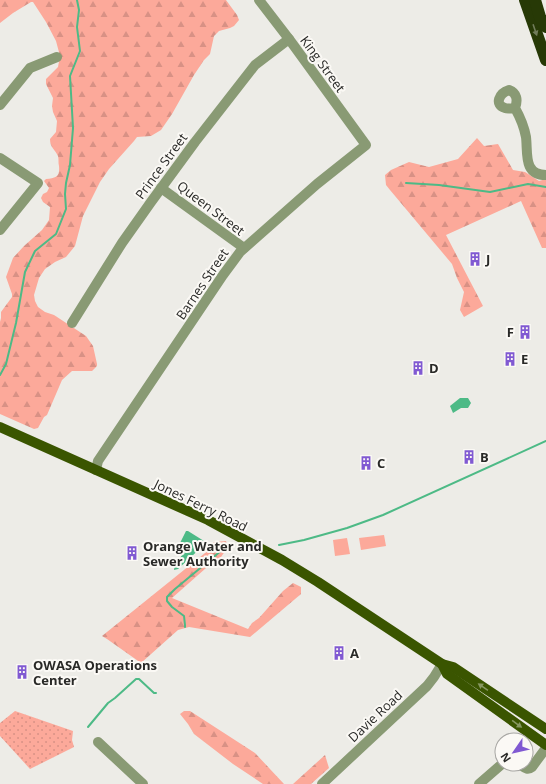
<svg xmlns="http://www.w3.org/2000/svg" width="546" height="784" font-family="'Open Sans',sans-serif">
  <defs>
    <pattern id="grass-dots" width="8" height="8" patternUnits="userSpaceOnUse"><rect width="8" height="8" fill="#fca99a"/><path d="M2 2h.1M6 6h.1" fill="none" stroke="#d89185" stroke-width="1.8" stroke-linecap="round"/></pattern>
    <pattern id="forest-firs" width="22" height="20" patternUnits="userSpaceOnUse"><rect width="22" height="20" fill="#fca99a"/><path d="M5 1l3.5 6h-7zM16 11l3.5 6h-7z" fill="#d89185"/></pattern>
  </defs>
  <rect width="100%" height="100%" fill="#edece7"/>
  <polygon fill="url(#grass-dots)" points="15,711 73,731 72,740 74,747 30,769 0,736 0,723"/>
  <g fill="url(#forest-firs)">
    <path d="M0 0H226L237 15 239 20 234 26 230 28 219 31 214 36 210 54 204 60 194 75 172 114 161 130 151 136 137 137 134 141 109 169 100 182 83 216 75 246 66 257 55 262 45 269 39 278 34 295 35 301 38 307 45 312 54 315 86 336 93 346 97 364V366L92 371H72L62 380 47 415 44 417 38 428 34 429 0 414V322L1 318V312L12 297V294L6 277 13 258 24 246 42 230 49 220 50 207 43 202 41 198 43 194 47 192 49 188 44 181 46 179C56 178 60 177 59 166 58 163 59 159 58 156 55 149 50 148 50 139L56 132 57 121 53 112 52 106 53 98 46 84V79L58 67 60 56 56 41 46 22 33 2H31L13 13 0 23Z"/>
    <polygon points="477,138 484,146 498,144 513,170 525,172 539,181 546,179 546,248 542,248 521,201 446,235 483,306 464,317 460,310 464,292 457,278 452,264 390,190 386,185 385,175 391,170 409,162 429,167 458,159"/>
    <polygon points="226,541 228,547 221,557 214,561 172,598 248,629 252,623 259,618 283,591 293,583 301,587 301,594 250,637 189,627 178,630 141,663 107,639 102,636 210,549 214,542"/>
    <polygon points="184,711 190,711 255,753 284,784 263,784 233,764 194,734 188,724 180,714"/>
    <polygon points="325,755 329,768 311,784 293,784"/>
  </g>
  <g fill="#fca99a">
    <polygon points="384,535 386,546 361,550 359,538"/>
    <polygon points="347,538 350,554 335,556 333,540"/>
  </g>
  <g fill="#4dba86">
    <polygon points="460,398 468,398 471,403 468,408 461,408 453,413 450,406"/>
    <path d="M186 531H188L204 541 205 544 178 569 174 570C176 556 188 558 180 543Z"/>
  </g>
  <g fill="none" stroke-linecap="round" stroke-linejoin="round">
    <g stroke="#4dba86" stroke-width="2">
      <polyline points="406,183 439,185 490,192 528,184 546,187"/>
      <polyline points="0,375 6,364 16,323 25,272 35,251 56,234 66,209 65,194 66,183 70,165 73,128 70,76 80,51 77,27 79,10 77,0"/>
      <polyline points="279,545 304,540 347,528 383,515 546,441"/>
      <polyline points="185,627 185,625 184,616 172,607 167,601 167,597 175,589 222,550"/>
      <polyline points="88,727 108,703 115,698 136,679 139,679 154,693 156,693"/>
    </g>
    <g stroke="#899a74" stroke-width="10">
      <polyline points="0,105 30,68 57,57"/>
      <path d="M515 108C512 108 508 109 505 108 494 105 499 93 509 90 517 93 518 100 515 108 520 117 524 126 526 137 528 153 523 175 546 175"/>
      <polyline points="0,158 38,183 0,230"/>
      <polyline points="161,188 244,248"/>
      <polyline points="72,323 122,243 151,202 195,142 255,65 289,39"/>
      <polyline points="96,470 98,461 223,275 240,252 317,184 366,145 289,39 259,0"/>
      <polyline points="98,742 143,784"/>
      <path d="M519 764C524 767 527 771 532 767L546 748"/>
      <polyline points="322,784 427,686 434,677 442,664"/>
      <polyline points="479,784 502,764"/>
    </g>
    <g stroke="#3a5500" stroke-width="10">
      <polyline points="0,427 208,520 282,560 318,582 442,664 453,667 546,729"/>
      <polyline points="442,664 447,674 546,745"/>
    </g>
    <g stroke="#273906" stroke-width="12">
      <polyline points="525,0 546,60"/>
      <polyline points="535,0 540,17 546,27"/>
    </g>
  </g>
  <defs><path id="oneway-solid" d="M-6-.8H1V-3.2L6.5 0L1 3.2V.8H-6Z"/></defs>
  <use fill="#717c5a" href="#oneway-solid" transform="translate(535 30) rotate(71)"/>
  <g fill="#879762">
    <use href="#oneway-solid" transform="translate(483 687) rotate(-146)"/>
    <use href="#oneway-solid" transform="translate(517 724) rotate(36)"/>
  </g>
  <defs>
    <symbol id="building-bare" viewBox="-9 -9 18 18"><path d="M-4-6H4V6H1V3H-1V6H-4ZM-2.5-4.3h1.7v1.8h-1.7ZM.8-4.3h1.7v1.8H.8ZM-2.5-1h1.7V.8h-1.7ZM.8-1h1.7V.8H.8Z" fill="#8059d2" stroke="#fbf9f5" stroke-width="2.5" paint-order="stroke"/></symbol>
  </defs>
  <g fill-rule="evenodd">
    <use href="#building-bare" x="465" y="249" width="20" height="20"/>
    <use href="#building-bare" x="515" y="322" width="20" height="20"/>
    <use href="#building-bare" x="500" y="349" width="20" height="20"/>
    <use href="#building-bare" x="408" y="358" width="20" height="20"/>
    <use href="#building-bare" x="459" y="447" width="20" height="20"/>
    <use href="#building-bare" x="356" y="453" width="20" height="20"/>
    <use href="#building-bare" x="122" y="543" width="20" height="20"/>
    <use href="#building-bare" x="329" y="643" width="20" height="20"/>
    <use href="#building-bare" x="12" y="662" width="20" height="20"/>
  </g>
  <g text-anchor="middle" stroke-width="4" stroke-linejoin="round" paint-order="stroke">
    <g font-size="13" fill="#292927" stroke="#fbf9f5">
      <text transform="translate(323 64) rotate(54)" y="5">King Street</text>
      <text transform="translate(161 166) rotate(-54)" y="5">Prince Street</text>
      <text transform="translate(211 208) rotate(37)" y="5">Queen Street</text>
      <text transform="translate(202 284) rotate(-56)" y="5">Barnes Street</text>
      <text transform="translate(201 505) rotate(26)" y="5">Jones Ferry Road</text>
      <text transform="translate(375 716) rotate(-43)" y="5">Davie Road</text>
    </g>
    <g font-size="13" font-weight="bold" fill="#292927" stroke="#fbf9f5" text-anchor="start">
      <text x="486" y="264">J</text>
      <text x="514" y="337" text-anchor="end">F</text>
      <text x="521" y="364">E</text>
      <text x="429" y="373">D</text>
      <text x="480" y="462">B</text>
      <text x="377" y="468">C</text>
      <text x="143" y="551">Orange Water and<tspan x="143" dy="15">Sewer Authority</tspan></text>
      <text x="350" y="658">A</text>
      <text x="33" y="670">OWASA Operations<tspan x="33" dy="15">Center</tspan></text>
    </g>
  </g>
  <g transform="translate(514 752) rotate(236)"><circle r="19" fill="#fbf9f5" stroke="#a7a6a3"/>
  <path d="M0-3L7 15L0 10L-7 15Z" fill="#8059d2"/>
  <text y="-6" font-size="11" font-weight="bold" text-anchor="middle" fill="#292927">N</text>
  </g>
</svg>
